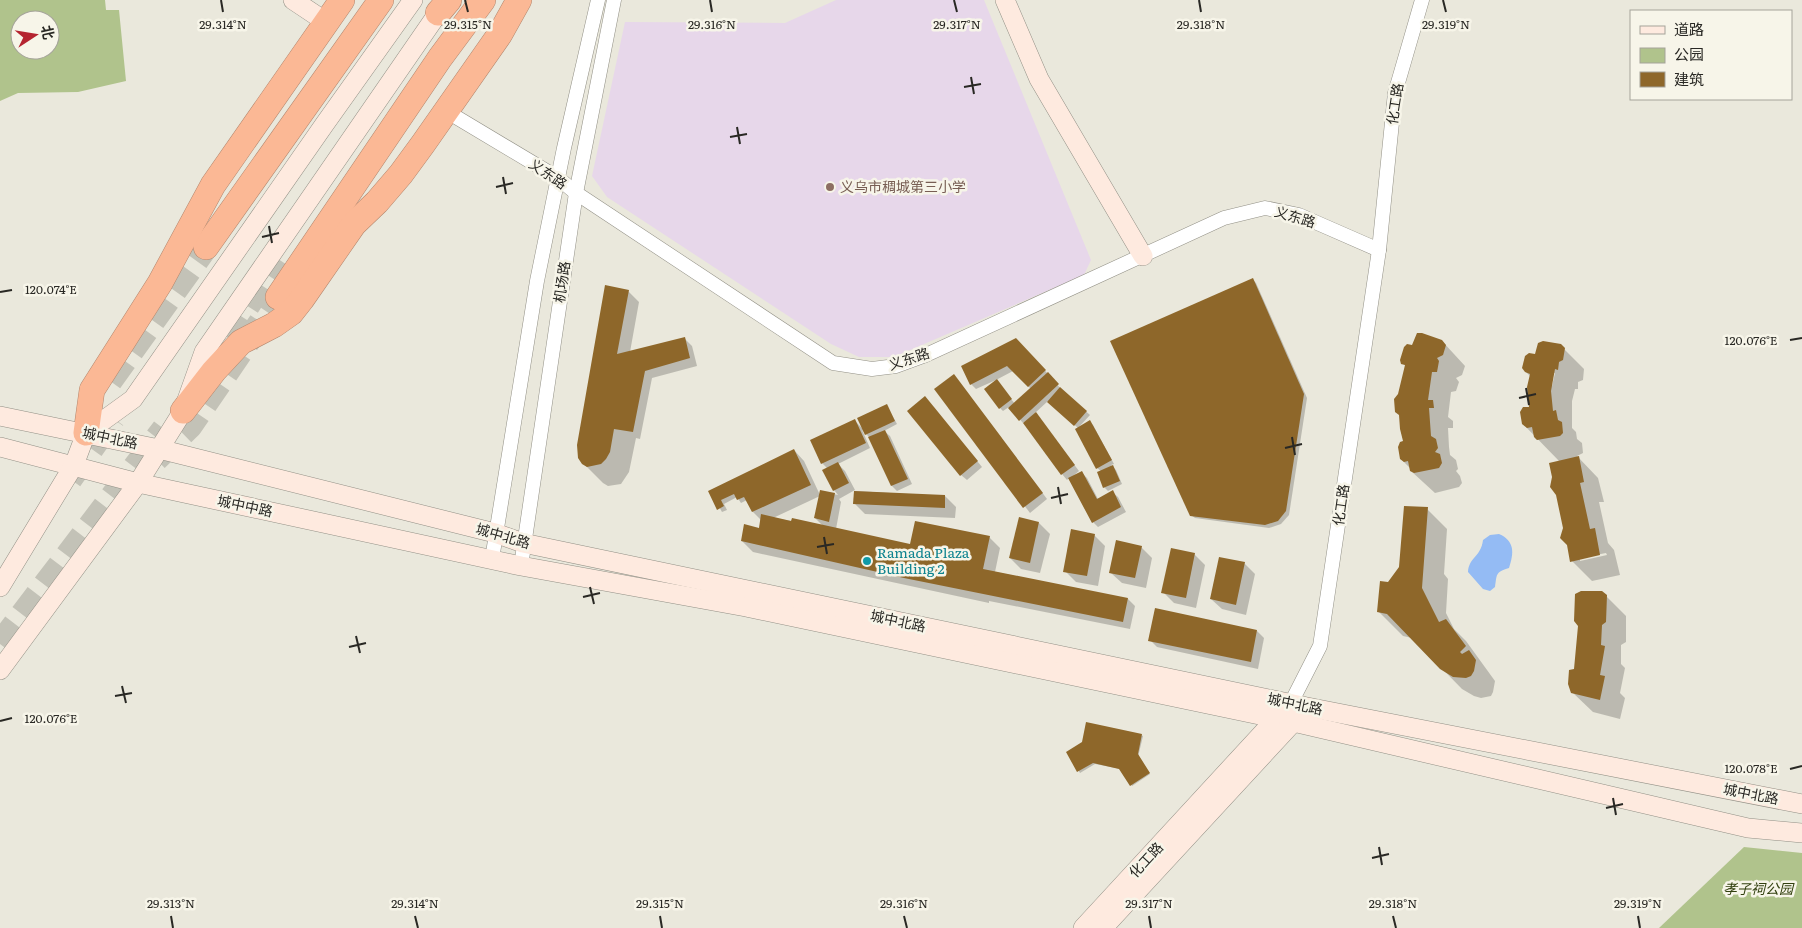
<svg xmlns="http://www.w3.org/2000/svg" width="1802" height="928" font-family="Literata,'Noto Sans SC',serif">
  <rect width="100%" height="100%" fill="#eae8dc"/>
  <polygon fill="#e7d7ea" points="836,0 984,0 1091,260 1084,275 894,357 859,357 831,344 607,197 592,176 625,22 785,23"/>
  <g fill="#b0c38c" fill-rule="evenodd">
    <path d="M0 0H105L106 10H119L126 81 78 92 18 93 0 101ZM20 20H50V50H20Z"/>
    <polygon points="1744,847 1802,853 1802,928 1659,928"/>
  </g>
  <path fill="#94bbf4" d="M1499 534C1515 541 1514 553 1509 568 1495 572 1497 575 1495 587L1490 591 1483 589 1468 572C1469 557 1481 557 1483 540L1490 535Z"/>
  <g fill="#0003" fill-rule="evenodd">
    <polygon points="1253,280 1256,283 1307,398 1289,515 1281,524 1269,528 1195,518 1191,515"/>
    <polygon points="628,291 639,302 630,352 685,339 692,346 697,366 652,378 640,439 636,438 629,472 621,484 608,486 603,483 583,463"/>
    <path d="M1016 340 1050 376 1061 389 1090 415 1079 427 1090 422 1093 425 1114 464 1111 465 1116 470 1122 484 1108 491 1104 487 1101 471 1097 468 1078 428 1048 401 1035 413 1079 471 1073 476 1074 477 1082 473 1087 478 1098 499 1112 492 1118 497 1126 512 1098 527 1093 522 1069 478 1067 480 1062 474 1024 422 1023 423 1009 407 1003 411 1000 408 996 380 976 389 971 384ZM1013 371 1031 389 1015 404 996 380Z"/>
    <polygon points="1442,341 1465,366 1462,375 1456,378 1459,382 1456,391 1451,392 1448,417 1453,421 1453,428 1448,428 1449,447 1450,455 1456,460 1458,469 1456,471 1460,476 1462,483 1459,487 1435,493 1411,471 1410,468 1401,459 1405,442 1399,395 1406,366 1402,363 1413,347"/>
    <path d="M1560 345 1584 369 1583 380 1578 382V389H1575L1572 401V428L1576 432 1577 439 1582 443 1583 453 1577 456 1598 478 1604 502H1599L1608 543 1614 550 1620 575 1592 581 1572 561 1564 528 1560 462 1523 424 1531 408V377L1526 372 1536 356ZM1553 373H1555L1552 386H1550ZM1606 553 1607 555 1580 561V558Z"/>
    <polygon points="954,375 1047,499 1030,513 936,389"/>
    <polygon points="930,403 982,467 967,480 961,475"/>
    <path d="M887 406 897 424 884 431 890 436 912 484 897 491 892 486 870 438 862 430 870 448 838 464 845 471 855 490 839 499 841 502 836 529 911 545 989 537 1000 548 995 572 1128 599 1135 606 1130 629 989 601V603L753 552 742 541 759 529 761 520 753 512 747 500 741 503 737 497 724 504 727 510 722 512 710 491 794 450 804 461 820 495 821 491 838 495 834 490 828 469 822 463 855 421 864 430ZM820 496 815 518 823 526 773 518Z"/>
    <polygon points="855,491 945,496 956,507 955,518 865,514 854,503"/>
    <polygon points="1427,509 1447,529 1444,574 1448,579 1446,613 1454,629 1466,641 1495,681 1493,692 1491,696 1481,698 1474,696 1462,689 1412,638 1403,636 1379,612 1389,583 1401,567"/>
    <polygon points="1020,518 1039,523 1050,534 1040,573 1021,569 1010,558"/>
    <polygon points="1094,535 1105,546 1098,586 1076,582 1065,571"/>
    <polygon points="1141,547 1152,558 1146,588 1122,583 1111,573"/>
    <polygon points="1194,554 1205,565 1196,608 1174,603 1163,592"/>
    <polygon points="1244,563 1255,574 1246,615 1222,609 1211,599"/>
    <polygon points="1606,596 1626,616 1626,642 1621,645 1621,664 1625,668 1620,693 1625,698 1620,719 1593,712 1572,692 1575,671"/>
    <polygon points="1257,631 1264,638 1258,669 1157,647 1150,640"/>
    <polygon points="1141,735 1143,736 1138,757 1150,774 1132,786 1121,769 1095,764 1080,773 1068,752 1083,743"/>
  </g>
  <g fill="#8e672a">
    <polygon points="1253,278 1304,394 1286,511 1278,521 1265,525 1190,516 1110,341"/>
    <polygon points="605,285 629,290 617,354 685,337 690,358 645,371 633,432 614,429 610,452 606,459 601,464 587,467 582,464 578,458 577,445"/>
    <polygon points="1417,333 1422,333 1442,340 1446,345 1443,355 1437,358 1439,361 1437,372 1432,372 1428,400 1433,400 1434,408 1429,408 1431,436 1436,439 1438,448 1435,452 1440,454 1442,463 1439,468 1414,473 1410,471 1408,461 1404,462 1400,459 1398,447 1400,442 1403,441 1400,429 1399,415 1395,412 1394,399 1398,394 1405,365 1401,364 1400,360 1404,347 1407,344 1412,345"/>
    <polygon points="1016,338 1046,370 1028,387 1007,366 970,385 961,366"/>
    <polygon points="1543,341 1561,344 1565,348 1563,360 1559,362 1558,370 1555,369 1551,391 1553,411 1556,410 1558,420 1562,422 1563,433 1560,436 1537,440 1534,437 1532,427 1527,428 1522,424 1520,412 1523,407 1529,407 1527,387 1530,374 1525,372 1522,368 1525,356 1529,353 1535,354 1538,343"/>
    <polygon points="1048,372 1059,384 1019,421 1008,408"/>
    <polygon points="954,374 1043,493 1023,508 934,389"/>
    <polygon points="997,379 1012,399 999,409 984,389"/>
    <polygon points="1060,387 1087,411 1074,426 1047,402"/>
    <polygon points="925,396 978,461 960,476 907,411"/>
    <polygon points="887,404 895,421 865,435 857,418"/>
    <polygon points="1036,412 1075,465 1061,475 1023,423"/>
    <polygon points="855,419 866,443 821,464 810,440"/>
    <polygon points="1090,420 1112,460 1096,469 1075,429"/>
    <polygon points="885,430 908,479 891,486 868,437"/>
    <polygon points="794,449 811,485 752,512 744,497 737,500 734,494 721,500 724,506 717,510 708,491"/>
    <polygon points="1579,456 1584,482 1580,483 1590,529 1595,528 1600,555 1570,562 1567,545 1560,538 1563,528 1556,495 1550,487 1552,477 1549,463"/>
    <polygon points="838,462 849,483 833,491 822,470"/>
    <polygon points="1113,465 1120,481 1103,488 1097,472"/>
    <polygon points="1082,471 1097,499 1113,490 1121,507 1092,523 1068,478"/>
    <polygon points="820,490 835,493 829,522 814,518"/>
    <polygon points="854,491 945,495 945,508 853,504"/>
    <polygon points="1404,506 1428,507 1422,588 1439,622 1446,619 1466,646 1460,652 1462,654 1469,650 1476,660 1474,671 1471,676 1466,678 1453,677 1440,669 1387,614 1377,612 1380,581 1388,582 1399,567"/>
    <polygon points="761,514 791,521 792,518 910,544 915,521 990,536 983,569 1128,598 1123,622 904,578 741,541 744,524 759,528"/>
    <polygon points="1019,517 1039,522 1030,563 1009,558"/>
    <polygon points="1071,529 1095,534 1087,576 1063,572"/>
    <polygon points="1116,540 1142,546 1135,578 1109,573"/>
    <polygon points="1171,548 1195,553 1186,598 1161,593"/>
    <polygon points="1219,557 1245,562 1236,605 1210,599"/>
    <polygon points="1581,591 1602,591 1607,595 1606,622 1602,625 1601,645 1605,646 1600,675 1605,676 1600,700 1571,693 1568,684 1569,670 1574,669 1578,626 1574,621 1575,594"/>
    <polygon points="1155,608 1257,630 1251,662 1148,641"/>
    <polygon points="1086,722 1142,734 1138,754 1150,773 1130,786 1119,769 1093,763 1077,772 1066,752 1082,742"/>
  </g>
  <g fill="none" stroke-linecap="round" stroke-linejoin="round">
    <g stroke="#c3c2b7" stroke-width="25" stroke-dasharray="25 12" stroke-linecap="butt">
      <polyline points="207,368 278,259"/>
      <polyline points="110,381 206,247"/>
      <polyline points="156,459 190,426 278,297"/>
      <polyline points="70,479 113,418"/>
      <polyline points="0,644 164,429"/>
    </g>
    <defs>
      <g id="street">
        <polyline points="446,111 558,178 576,193 833,363 872,369 896,366 926,355 1224,218 1265,208 1299,215 1379,250"/>
        <polyline points="492,559 537,281 564,148 598,0"/>
        <polyline points="521,566 576,193 614,0"/>
        <polyline points="1291,703 1320,646 1379,250 1395,93 1422,0"/>
      </g>
      <g id="secondary">
        <polyline points="293,0 326,22"/>
        <polyline points="1005,0 1039,79 1143,256"/>
        <polyline points="0,416 159,449 495,533 523,543 1307,707 1802,804"/>
        <polyline points="0,447 138,483 521,566 746,607 1293,722 1748,828 1802,833"/>
        <polyline points="0,587 74,465 86,433 133,399 324,125 413,0"/>
        <polyline points="0,670 138,483 183,411 204,352 445,3"/>
        <polyline points="1083,928 1283,711"/>
        <polyline points="1103,928 1299,716"/>
      </g>
      <g id="highway">
        <polyline points="438,13 449,0"/>
        <polyline points="206,247 381,0"/>
        <polyline points="278,297 440,58 483,0"/>
        <polyline points="183,411 214,371 241,342 274,325 291,313 302,299 354,224 377,202 401,174 423,144 500,34 519,0"/>
        <polyline points="86,433 92,390 160,283 213,185 342,0"/>
      </g>
    </defs>
    <use href="#street" stroke="#929086" stroke-width="15"/>
    <use href="#secondary" stroke="#929086" stroke-width="20"/>
    <use href="#highway" stroke="#b2866d" stroke-width="26"/>
    <use href="#street" stroke="#fff" stroke-width="14"/>
    <use href="#secondary" stroke="#feeadf" stroke-width="19"/>
    <use href="#highway" stroke="#fbb895" stroke-width="25"/>
  </g>
  <path fill="none" stroke="#292824" stroke-width="2" d="M221 0 223 12M465 0 468 12M710 0 712 12M954 0 957 12M1199 0 1201 12M1443 0 1446 12M971 77 974 94M964 87 981 84M737 127 740 144M730 137 747 134M503 177 506 194M496 187 513 183M269 226 272 243M262 237 279 233M0 292 12 290M1790 340 1802 338M1526 388 1529 405M1519 398 1536 394M1292 437 1295 455M1285 448 1302 444M1058 487 1061 504M1051 498 1068 494M824 537 827 554M817 547 834 544M590 587 594 604M583 597 600 593M356 636 360 653M349 647 366 643M122 686 126 703M115 696 132 693M0 721 12 718M1790 769 1802 766M1613 798 1616 815M1606 808 1623 804M1379 847 1382 865M1372 858 1389 854M171 916 173 928M415 916 418 928M660 916 662 928M904 916 907 928M1149 916 1151 928M1393 916 1396 928M1638 916 1640 928"/>
  <circle fill="#8d6e63" stroke="#f7f5e9" stroke-width="2" cx="830" cy="187" r="5"/>
  <circle fill="#0f9aa8" stroke="#f7f5e9" stroke-width="2" cx="867" cy="561" r="5"/>
  <g text-anchor="middle" stroke-width="5" stroke-linejoin="round" paint-order="stroke">
    <g font-size="14" fill="#292824" stroke="#f7f5e9">
      <text transform="translate(1395 104) rotate(-81)" y="5">化工路</text>
      <text transform="translate(548 174) rotate(34)" y="5">义东路</text>
      <text transform="translate(1295 217) rotate(17)" y="5">义东路</text>
      <text transform="translate(562 282) rotate(-82)" y="5">机场路</text>
      <text transform="translate(909 359) rotate(-18)" y="5">义东路</text>
      <text transform="translate(110 438) rotate(12)" y="5">城中北路</text>
      <text transform="translate(1341 505) rotate(-82)" y="5">化工路</text>
      <text transform="translate(245 506) rotate(12)" y="5">城中中路</text>
      <text transform="translate(503 536) rotate(16)" y="5">城中北路</text>
      <text transform="translate(898 621) rotate(12)" y="5">城中北路</text>
      <text transform="translate(1295 704) rotate(12)" y="5">城中北路</text>
      <text transform="translate(1751 794) rotate(11)" y="5">城中北路</text>
      <text transform="translate(1146 860) rotate(-47)" y="5">化工路</text>
    </g>
    <g font-size="14" fill="#785e54" stroke="#f7f5e9" text-anchor="start">
      <text x="840" y="192">义乌市稠城第三小学</text>
    </g>
    <g font-size="14" fill="#0d838f" stroke="#f7f5e9" text-anchor="start">
      <text x="877" y="558">Ramada Plaza<tspan x="877" dy="16">Building 2</tspan></text>
    </g>
    <g font-size="14" font-style="italic" fill="#32400f" stroke="#f7f5e9">
      <text x="1758" y="894">孝子祠公园</text>
    </g>
  </g>
  <g font-size="12" text-anchor="middle" fill="#292824" stroke="#f7f5e9" stroke-width="5" stroke-linejoin="round" paint-order="stroke">
    <text x="223" y="29">29.314°N</text>
    <text x="468" y="29">29.315°N</text>
    <text x="712" y="29">29.316°N</text>
    <text x="957" y="29">29.317°N</text>
    <text x="1201" y="29">29.318°N</text>
    <text x="1446" y="29">29.319°N</text>
    <text x="51" y="294">120.074°E</text>
    <text x="1751" y="345">120.076°E</text>
    <text x="51" y="723">120.076°E</text>
    <text x="1751" y="773">120.078°E</text>
    <text x="171" y="908">29.313°N</text>
    <text x="415" y="908">29.314°N</text>
    <text x="660" y="908">29.315°N</text>
    <text x="904" y="908">29.316°N</text>
    <text x="1149" y="908">29.317°N</text>
    <text x="1393" y="908">29.318°N</text>
    <text x="1638" y="908">29.319°N</text>
  </g>
  <rect x="1630" y="10" width="162" height="90" fill="#f7f5e9" stroke="#a5a39a"/>
  <rect x="1640" y="26" width="25" height="8" fill="#feeadf" stroke="#a5a39a"/>
  <text x="1674" y="35" font-size="15" fill="#292824">道路</text>
  <rect x="1640" y="48" width="25" height="15" fill="#b0c38c" stroke="#a5a39a"/>
  <text x="1674" y="60" font-size="15" fill="#292824">公园</text>
  <rect x="1640" y="72" width="25" height="15" fill="#8e672a" stroke="#a5a39a"/>
  <text x="1674" y="85" font-size="15" fill="#292824">建筑</text>
  <g transform="translate(35 35) rotate(78)"><circle r="24" fill="#f7f5e9" stroke="#a5a39a"/>
  <path d="M0-4L9 19L0 12L-9 19Z" fill="#b52430"/>
  <text y="-8" font-size="14" font-weight="bold" text-anchor="middle" fill="#292824">北</text>
  </g>
</svg>
